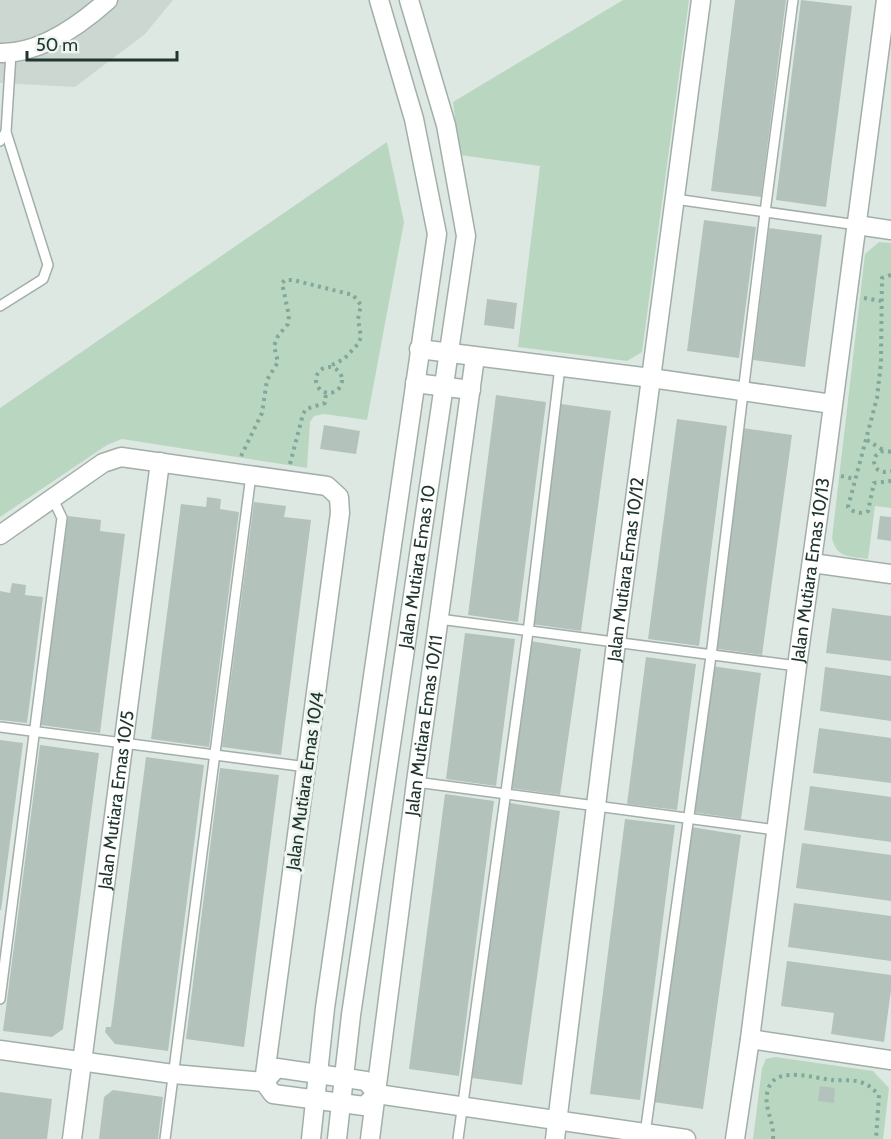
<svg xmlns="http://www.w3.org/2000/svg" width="891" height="1139" font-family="Cabin,sans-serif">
  <rect width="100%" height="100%" fill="#dee8e3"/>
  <polygon fill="#cdd7d2" points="0,0 173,0 145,34 75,87 0,83"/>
  <g fill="#b9d7c0">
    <polygon points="623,0 689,0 642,352 627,361 518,347 540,166 460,155 453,102"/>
    <polygon points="387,142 404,222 367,420 324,414 314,416 310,422 307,468 122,439 107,445 0,517 0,408"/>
    <path d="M879 242 891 243V508L875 506 868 559C850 556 837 559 832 538L865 254Z"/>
    <polygon points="775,1057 873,1071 889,1088 883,1139 753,1139 762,1068 766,1059"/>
  </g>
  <g fill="#b4c2bc">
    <polygon points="735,0 786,0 761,197 711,191"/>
    <polygon points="801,0 852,6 826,207 776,200"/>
    <polygon points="704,220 756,227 739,358 687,351"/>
    <polygon points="769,228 822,235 805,367 753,360"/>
    <polygon points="487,299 517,303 514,329 484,325"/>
    <polygon points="496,395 546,402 518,622 468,615"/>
    <polygon points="561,404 611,411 581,631 531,624"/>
    <polygon points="677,419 727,426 699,646 648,639"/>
    <polygon points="324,425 360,431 356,454 320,449"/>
    <polygon points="742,428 792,435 762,655 712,648"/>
    <polygon points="207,497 221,499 220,509 239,512 209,747 151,739 181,504 206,507"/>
    <polygon points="254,502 286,506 284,517 311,520 281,755 222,747"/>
    <polygon points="68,516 101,520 100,531 125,534 100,733 41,725"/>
    <polygon points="880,516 891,517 891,541 877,539"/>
    <polygon points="12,583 26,585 25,595 43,597 27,723 0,720 0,591 10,593"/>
    <polygon points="832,608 891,616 891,661 826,653"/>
    <polygon points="465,633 515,639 496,786 446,779"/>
    <polygon points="530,641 581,649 560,795 510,788"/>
    <polygon points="646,657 696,664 677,810 627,804"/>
    <polygon points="711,666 761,673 741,819 691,812"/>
    <polygon points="825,667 891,676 891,721 820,711"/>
    <polygon points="819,728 891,738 891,783 813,773"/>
    <polygon points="0,740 23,743 1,910 0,910"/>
    <polygon points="40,745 99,753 63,1029 52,1037 3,1031"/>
    <polygon points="146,757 204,765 168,1051 115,1044 105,1032 106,1027 111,1027"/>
    <polygon points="220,768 279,775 244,1047 186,1039"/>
    <polygon points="810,786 891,797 891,842 804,830"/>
    <polygon points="445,794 494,801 459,1076 409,1069"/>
    <polygon points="510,803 560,811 522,1085 472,1078"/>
    <polygon points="625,819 675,825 640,1100 590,1094"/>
    <polygon points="691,827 741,835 703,1109 653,1102"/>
    <polygon points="802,843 891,855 891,901 796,888"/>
    <polygon points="794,903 891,916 891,961 788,947"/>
    <polygon points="787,961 891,975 891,990 884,1042 831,1034 834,1013 781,1006"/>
    <polygon points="820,1086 835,1088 834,1103 818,1101"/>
    <polygon points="113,1090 163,1097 158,1139 99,1139 104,1097"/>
    <polygon points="0,1092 52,1099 47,1139 0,1139"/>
  </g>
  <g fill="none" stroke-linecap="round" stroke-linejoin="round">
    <defs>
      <g id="service">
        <polyline points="0,141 6,132 11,53"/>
        <polyline points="675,199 857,225"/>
        <polyline points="0,306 43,279 48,265 6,132"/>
        <polyline points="439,619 797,666"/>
        <polyline points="0,727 307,767"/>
        <polyline points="416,782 776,830"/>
        <polyline points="0,999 62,518 53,499"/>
        <polyline points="645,1134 711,656 765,212 793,0"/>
        <polyline points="165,1139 251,475"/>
        <polyline points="458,1139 528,632 560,367"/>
      </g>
      <g id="minor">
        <path d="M0 53C39 54 80 25 108 0"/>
        <polyline points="857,225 891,230"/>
        <polyline points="419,349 651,378 832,404"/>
        <polyline points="415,383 471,390"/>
        <polyline points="0,535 103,463 121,457 327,486 339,497 340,513 264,1082"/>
        <polyline points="812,563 891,574"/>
        <polyline points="750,1039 891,1060"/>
        <polyline points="0,1050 173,1074 264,1082 273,1094 364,1106 377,1094"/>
        <polyline points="264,1082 277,1068 366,1081 377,1094 686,1139"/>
        <path id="s1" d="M72 1139 160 462"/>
        <path id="s2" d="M370 1139 416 782 475 357"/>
        <path id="s3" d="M555 1139 616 643 701 0"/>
        <path id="s4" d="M735 1139 750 1039 797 666 824 474 886 0"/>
      </g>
      <g id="tertiary">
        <polyline points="311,1139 325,1008 437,234 414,119 379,0"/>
        <path id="s5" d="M337 1139 351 1015 466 236 446 125 409 0"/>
      </g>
    </defs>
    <use href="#service" stroke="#a2afa9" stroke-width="12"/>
    <use href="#minor" stroke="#a2afa9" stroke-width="21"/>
    <use href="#tertiary" stroke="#a2afa9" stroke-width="21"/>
    <g stroke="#82a89b" stroke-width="4" stroke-dasharray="3 4.5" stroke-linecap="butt">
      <path d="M891 275 882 278 881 362 877 398 848 507C852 512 862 515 868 511L874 483 891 481"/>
      <polyline points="864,298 881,301"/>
      <circle cx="329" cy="380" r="13"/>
      <polyline points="867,440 883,450"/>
      <path d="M891 452C869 445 868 478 891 471"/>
      <polyline points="241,456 262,413 267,380 278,362 274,346 278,336 288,324 289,316 282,283 285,280 293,280 353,295 361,305 358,319 361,337 358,344 344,359 330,366"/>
      <polyline points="290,464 303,414 306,409 325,403 326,393"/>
      <polyline points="841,476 855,479"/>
      <path d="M773 1139C775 1120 760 1104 770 1085 780 1067 815 1078 832 1080 841 1081 851 1079 860 1082 868 1084 873 1089 879 1095L876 1139"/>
    </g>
    <use href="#service" stroke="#fff" stroke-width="9"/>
    <use href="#minor" stroke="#fff" stroke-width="18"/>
    <use href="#tertiary" stroke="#fff" stroke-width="18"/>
  </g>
  <g text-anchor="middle" stroke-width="6" stroke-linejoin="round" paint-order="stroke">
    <g font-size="18" fill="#21362f" stroke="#eef5f1">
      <text dy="6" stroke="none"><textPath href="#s5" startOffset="578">Jalan Mutiara Emas 10</textPath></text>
      <text dy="6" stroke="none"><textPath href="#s3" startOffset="574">Jalan Mutiara Emas 10/12</textPath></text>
      <text dy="6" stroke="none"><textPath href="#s4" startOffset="574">Jalan Mutiara Emas 10/13</textPath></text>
      <text dy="6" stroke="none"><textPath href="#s2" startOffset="417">Jalan Mutiara Emas 10/11</textPath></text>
      <text transform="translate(305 781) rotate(-82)" y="6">Jalan Mutiara Emas 10/4</text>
      <text dy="6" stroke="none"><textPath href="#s1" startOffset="342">Jalan Mutiara Emas 10/5</textPath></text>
    </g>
  </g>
  <path d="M27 51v9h150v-9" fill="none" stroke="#21362f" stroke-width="3"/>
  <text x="36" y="51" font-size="18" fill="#21362f" stroke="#eef5f1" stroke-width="4.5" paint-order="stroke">50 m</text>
</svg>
